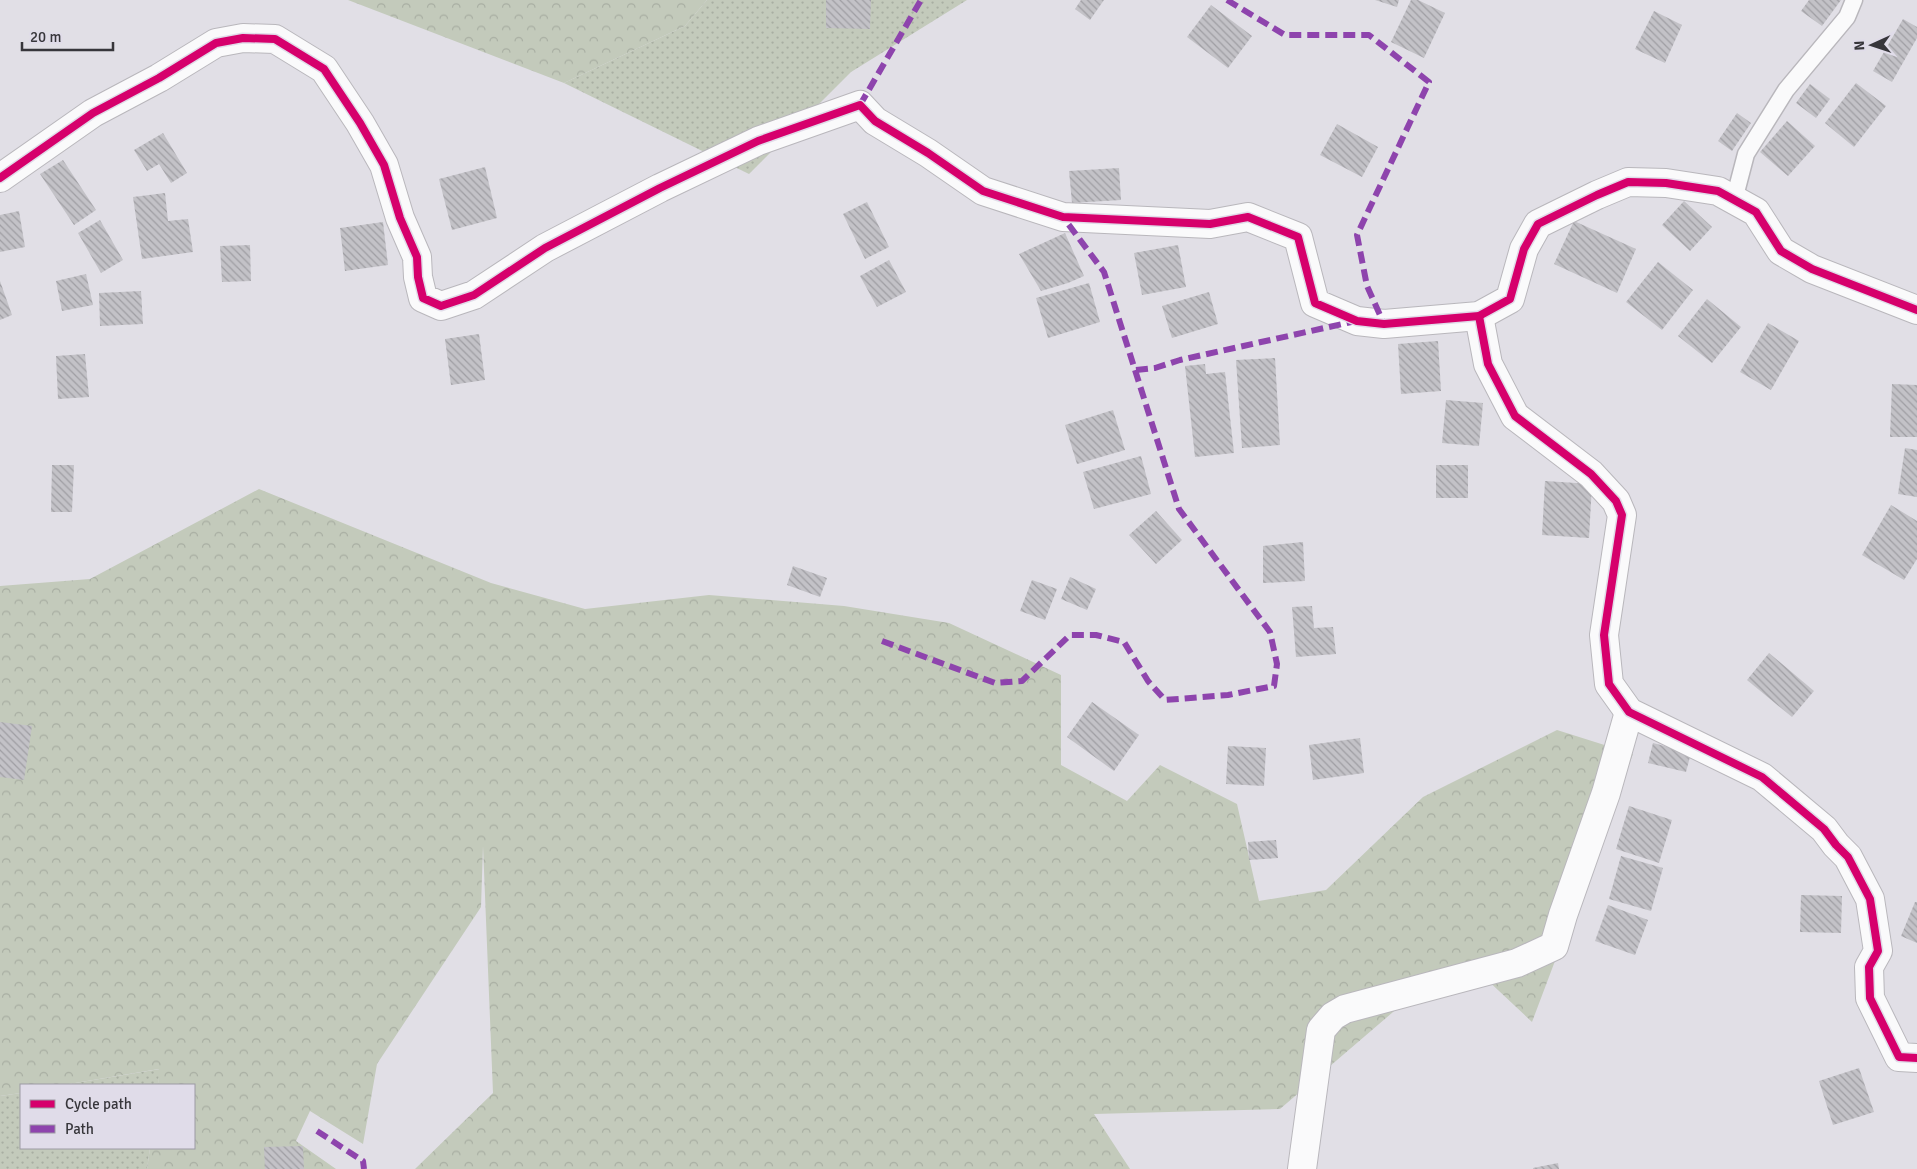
<svg xmlns="http://www.w3.org/2000/svg" width="1917" height="1169" font-family="Signika,sans-serif">
  <defs>
    <pattern id="grass-dots" width="8" height="8" patternUnits="userSpaceOnUse" patternTransform="scale(1.25)"><rect width="8" height="8" fill="#c3cabb"/><path d="M2 2h.1M6 6h.1" fill="none" stroke="#a8aea2" stroke-width="1.8" stroke-linecap="round"/></pattern>
    <pattern id="forest-crowns" width="20" height="18" patternUnits="userSpaceOnUse" patternTransform="scale(1.25)"><rect width="20" height="18" fill="#c3cabb"/><path d="M2 6a3 3 0 1 1 6 0M12 15a3 3 0 1 1 6 0" fill="none" stroke="#a8aea2"/></pattern>
    <pattern id="building-back-hatch" width="6" height="6" patternUnits="userSpaceOnUse" patternTransform="scale(1.25)"><rect width="6" height="6" fill="#c3c2c7"/><path d="M-1 5l2 2M0 0l6 6M5-1l2 2" fill="none" stroke="#9f9ea3"/></pattern>
  </defs>
  <rect width="100%" height="100%" fill="#e1dfe6"/>
  <g fill="url(#grass-dots)">
    <polygon points="707,0 967,0 851,72 749,174 564,83 685,26"/>
    <polygon points="160,1069 158,1085 63,1085"/>
    <polygon points="21,1093 21,1148 150,1148 147,1169 0,1169 0,1096"/>
  </g>
  <g fill="url(#forest-crowns)">
    <polygon points="348,0 707,0 685,26 564,83"/>
    <polygon points="259,489 491,583 585,609 709,595 844,606 949,623 1061,675 1061,765 1127,801 1160,765 1237,804 1259,901 1326,890 1423,797 1557,730 1633,754 1532,1022 1483,976 1407,1000 1280,1109 1094,1114 1130,1169 415,1169 493,1093 483,846 481,907 377,1064 363,1144 310,1111 296,1141 336,1169 147,1169 150,1148 194,1148 194,1085 158,1085 159,1069 63,1085 21,1085 21,1093 0,1096 0,586 90,579"/>
  </g>
  <g fill="url(#building-back-hatch)">
    <polygon points="826,0 871,0 870,29 826,28"/>
    <polygon points="1081,0 1104,0 1090,20 1075,9"/>
    <polygon points="1375,0 1399,0 1397,7"/>
    <polygon points="1411,0 1418,0 1445,13 1424,58 1391,42"/>
    <polygon points="1809,0 1841,0 1822,26 1801,11"/>
    <polygon points="1211,5 1252,36 1228,68 1187,37"/>
    <polygon points="1654,11 1682,25 1665,63 1635,49"/>
    <polygon points="1903,19 1917,27 1917,38 1892,82 1873,71"/>
    <polygon points="1856,83 1886,106 1854,147 1825,123"/>
    <polygon points="1810,84 1830,99 1816,118 1796,103"/>
    <polygon points="1737,113 1751,123 1732,151 1718,141"/>
    <polygon points="1787,121 1815,146 1788,176 1760,152"/>
    <polygon points="1337,124 1378,147 1362,177 1320,155"/>
    <polygon points="163,133 187,173 171,183 159,164 147,171 134,150"/>
    <polygon points="63,160 96,210 74,225 40,174"/>
    <polygon points="485,167 497,218 452,230 439,179"/>
    <polygon points="1119,168 1121,200 1072,203 1069,171"/>
    <polygon points="165,193 168,221 188,219 193,252 142,259 133,197"/>
    <polygon points="1684,201 1712,227 1690,251 1662,225"/>
    <polygon points="867,202 889,247 865,259 843,214"/>
    <polygon points="19,211 25,247 0,252 0,215"/>
    <polygon points="100,220 123,260 101,273 78,233"/>
    <polygon points="1574,221 1636,249 1617,293 1554,264"/>
    <polygon points="383,222 388,265 345,271 340,228"/>
    <polygon points="1065,233 1084,276 1068,283 1041,291 1019,254"/>
    <polygon points="250,245 251,281 222,282 220,246"/>
    <polygon points="1178,245 1186,287 1142,295 1134,253"/>
    <polygon points="889,260 906,292 877,307 860,276"/>
    <polygon points="1658,262 1693,290 1662,330 1626,302"/>
    <polygon points="86,274 93,305 62,311 56,281"/>
    <polygon points="0,281 12,315 0,320"/>
    <polygon points="1089,283 1100,322 1048,338 1036,298"/>
    <polygon points="141,291 143,324 100,326 99,293"/>
    <polygon points="1209,292 1218,324 1172,338 1162,306"/>
    <polygon points="1707,299 1741,327 1712,363 1678,336"/>
    <polygon points="1768,323 1799,341 1771,390 1740,372"/>
    <polygon points="479,334 485,380 451,385 445,339"/>
    <polygon points="1438,341 1441,391 1401,394 1398,344"/>
    <polygon points="85,354 89,397 58,399 56,356"/>
    <polygon points="1275,358 1280,445 1242,448 1236,360"/>
    <polygon points="1205,364 1206,374 1225,372 1234,453 1195,457 1185,366"/>
    <polygon points="1892,384 1917,385 1917,437 1890,437"/>
    <polygon points="1446,400 1483,403 1479,446 1442,443"/>
    <polygon points="1113,410 1125,450 1077,464 1065,425"/>
    <polygon points="1905,448 1917,450 1917,497 1898,494"/>
    <polygon points="1141,456 1151,494 1094,509 1083,472"/>
    <polygon points="52,465 74,465 72,512 51,512"/>
    <rect x="1436" y="465" width="32" height="33"/>
    <polygon points="1545,481 1592,484 1589,538 1542,535"/>
    <polygon points="1891,505 1917,521 1917,559 1904,580 1862,555"/>
    <polygon points="1156,511 1182,540 1156,564 1129,535"/>
    <polygon points="1303,542 1305,581 1263,583 1263,546"/>
    <polygon points="793,566 827,578 820,597 787,585"/>
    <polygon points="1070,577 1096,589 1087,610 1061,599"/>
    <polygon points="1032,580 1057,589 1045,620 1020,611"/>
    <polygon points="1312,606 1314,628 1333,627 1336,654 1296,657 1292,607"/>
    <polygon points="1769,653 1814,691 1792,717 1747,680"/>
    <polygon points="1092,702 1139,735 1114,771 1067,737"/>
    <polygon points="0,722 32,726 24,780 0,777"/>
    <polygon points="1360,738 1364,773 1313,780 1309,745"/>
    <polygon points="1653,743 1691,753 1686,772 1648,763"/>
    <polygon points="1228,746 1266,748 1264,786 1226,784"/>
    <polygon points="1629,806 1672,820 1659,863 1616,849"/>
    <polygon points="1276,840 1278,858 1249,860 1248,842"/>
    <polygon points="1621,856 1663,868 1651,911 1609,899"/>
    <polygon points="1801,895 1842,896 1841,933 1800,932"/>
    <polygon points="1915,902 1917,902 1917,943 1901,936"/>
    <polygon points="1608,905 1648,920 1635,955 1595,941"/>
    <polygon points="1859,1068 1874,1112 1833,1125 1819,1081"/>
    <polygon points="303,1146 304,1169 265,1169 264,1147"/>
    <polygon points="1558,1163 1559,1169 1533,1169 1533,1168"/>
  </g>
  <g fill="none" stroke-linecap="round" stroke-linejoin="round">
    <defs>
      <polyline id="lane" points="1734,200 1746,154 1786,90 1847,17 1854,0"/>
      <g id="street">
        <polyline points="0,178 93,113 159,78 216,43 243,38 275,39 324,69 360,123 384,165 400,218 417,257 418,277 423,298 441,306 474,295 545,248 660,188 758,141 860,105 875,121 928,153 983,191 1063,217 1210,224 1248,217 1298,237 1315,303 1357,321 1384,324 1479,316 1510,299 1524,249 1538,224 1597,195 1628,182 1666,183 1718,191 1756,212 1781,251 1812,269 1917,310"/>
        <polyline points="1479,316 1488,364 1515,416 1591,474 1616,501 1622,515 1604,635 1609,684 1629,712 1762,777 1824,829 1836,845 1848,857 1870,899 1878,951 1869,967 1870,998 1899,1057 1917,1058"/>
        <polyline points="1302,1169 1321,1030 1333,1016 1345,1009 1517,963 1554,946 1563,915 1606,793 1629,712"/>
      </g>
    </defs>
    <use href="#lane" stroke="#b9b7bc" stroke-width="19"/>
    <use href="#street" stroke="#b9b7bc" stroke-width="30"/>
    <use href="#lane" stroke="#fafafb" stroke-width="16"/>
    <use href="#street" stroke="#fafafb" stroke-width="28"/>
    <g stroke="#8e44ad" stroke-width="6" stroke-dasharray="12 6" stroke-linecap="butt">
      <polyline points="1227,0 1285,35 1369,35 1429,82 1357,235 1367,286 1384,324"/>
      <polyline points="860,105 921,0"/>
      <polyline points="1136,370 1155,368 1180,360 1356,321"/>
      <polyline points="882,641 995,683 1022,681 1070,635 1096,635 1124,642 1148,681 1165,700 1228,695 1274,686 1277,664 1270,632 1179,509 1104,272 1063,217"/>
      <polyline points="317,1131 363,1161 364,1169"/>
    </g>
    <defs>
      <g id="cycleway">
        <polyline points="0,178 93,113 159,78 216,43 243,38 275,39 324,69 360,123 384,165 400,218 417,257 418,277 423,298 441,306 474,295 545,248 660,188 758,141 860,105 875,121 928,153 983,191 1063,217 1210,224 1248,217 1298,237 1315,303 1357,321 1384,324 1479,316 1510,299 1524,249 1538,224 1597,195 1628,182 1666,183 1718,191 1756,212 1781,251 1812,269 1917,310"/>
        <polyline points="1479,316 1488,364 1515,416 1591,474 1616,501 1622,515 1604,635 1609,684 1629,712 1762,777 1824,829 1836,845 1848,857 1870,899 1878,951 1869,967 1870,998 1899,1057 1917,1058"/>
      </g>
    </defs>
    <use href="#cycleway" stroke="#e0dce9" stroke-width="11"/>
    <use href="#cycleway" stroke="#d6006c" stroke-width="8"/>
  </g>
  <rect x="20" y="1084" width="175" height="65" fill="#e0dce9" stroke="#9c9aa3"/>
  <rect x="30" y="1100" width="25" height="8" fill="#d6006c" stroke="#9c9aa3"/>
  <text x="65" y="1109" font-size="15" fill="#37363b">Cycle path</text>
  <rect x="30" y="1125" width="25" height="8" fill="#8e44ad" stroke="#9c9aa3"/>
  <text x="65" y="1134" font-size="15" fill="#37363b">Path</text>
  <g transform="translate(1872 45) rotate(267)" stroke="#e0dce9" stroke-width="4" paint-order="stroke">
  <path d="M0-4L9 19L0 12L-9 19Z" fill="#37363b"/>
  <text y="-8" font-size="14" font-weight="bold" text-anchor="middle" fill="#37363b">N</text>
  </g>
  <path d="M22 42v8h91v-8" fill="none" stroke="#37363b" stroke-width="2.5"/>
  <text x="30" y="42" font-size="15" fill="#37363b" stroke="#e0dce9" stroke-width="4" paint-order="stroke">20 m</text>
</svg>
